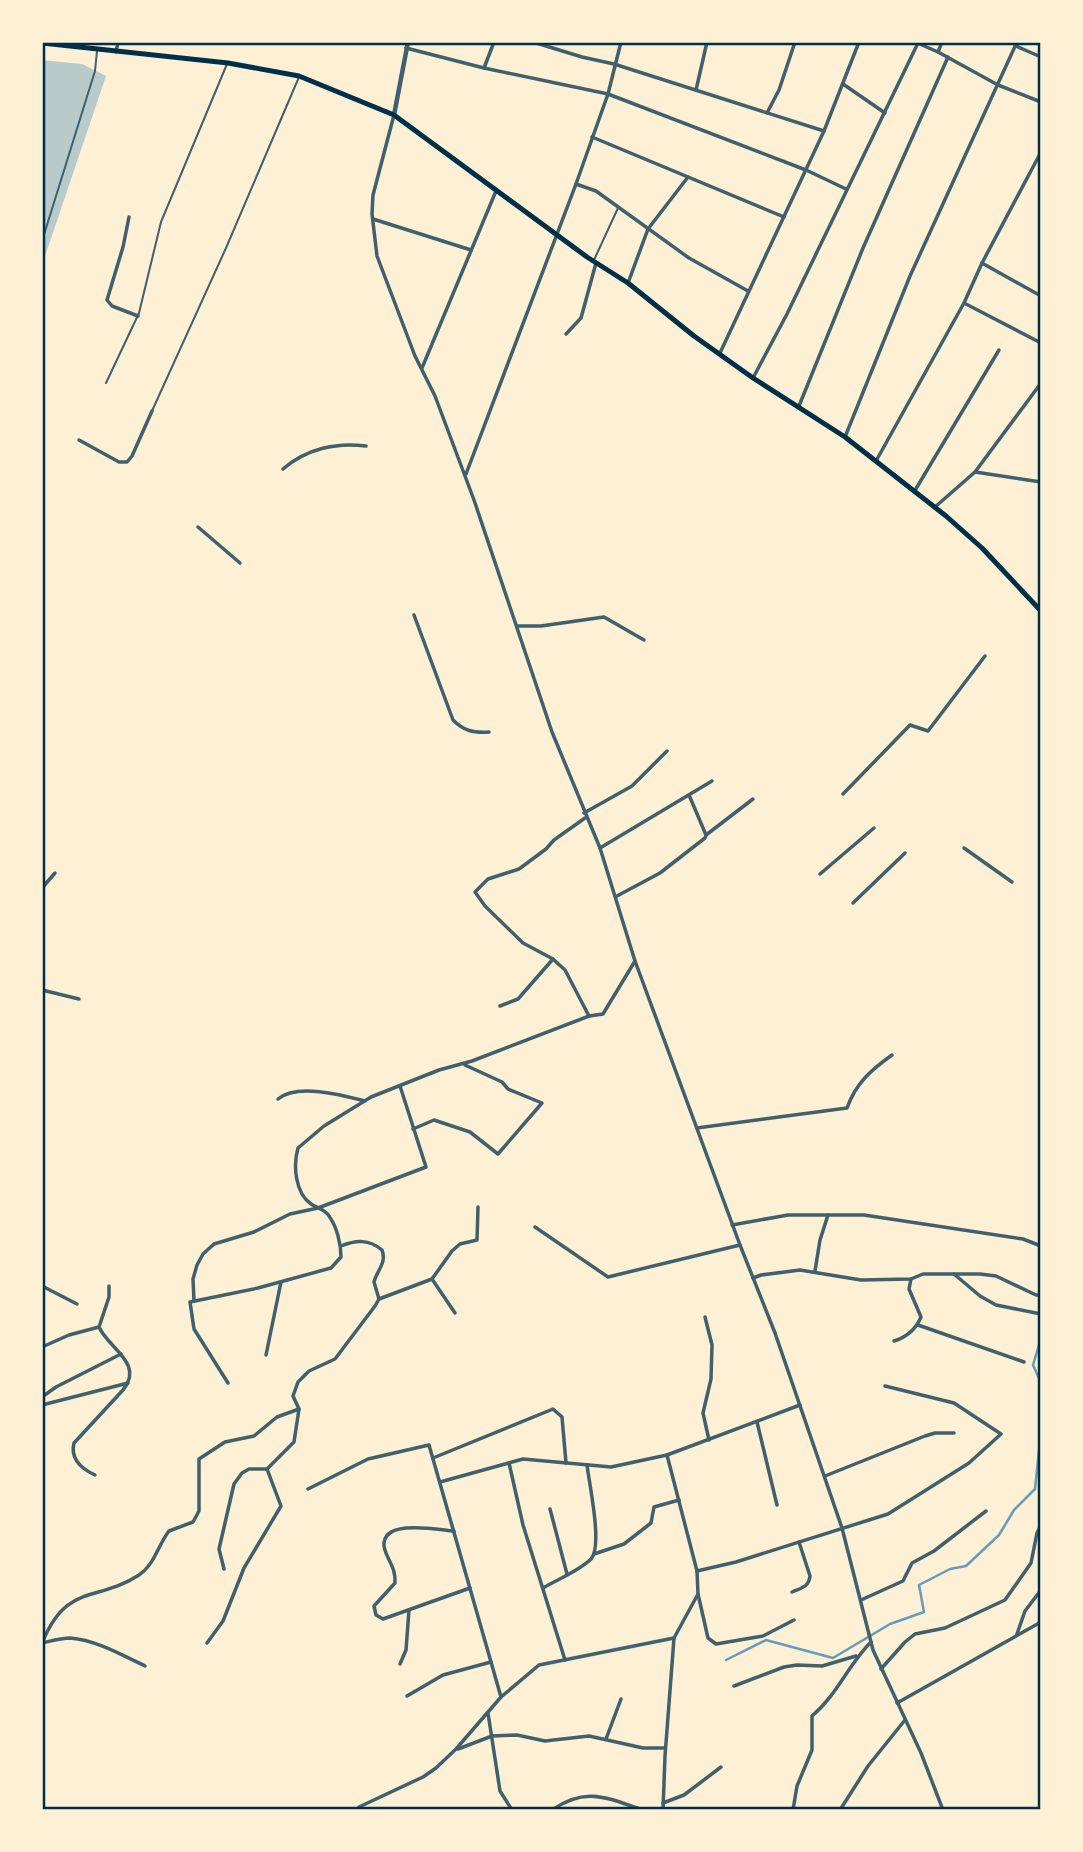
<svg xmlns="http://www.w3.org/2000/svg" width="1083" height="1852" font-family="'Playfair Display',serif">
  <rect width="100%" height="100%" fill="#fdf0d5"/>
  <polygon fill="#b9caca" points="42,60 82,64 106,76 42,265"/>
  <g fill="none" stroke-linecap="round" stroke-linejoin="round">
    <g stroke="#669bbc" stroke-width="2.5">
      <polyline points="1041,1338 1033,1365 1041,1383"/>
      <polyline points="726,1660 766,1640 833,1658 890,1624 924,1612 919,1585 950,1569 966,1566 999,1535 1014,1510 1035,1489 1041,1431"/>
    </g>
    <g stroke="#3f606c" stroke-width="2">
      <polyline points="42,241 95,71 97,51"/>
      <polyline points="594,260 618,208"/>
      <polyline points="106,383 139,313 161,222 227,64"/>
      <polyline points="152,411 226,248 299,77"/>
    </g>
    <g stroke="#3f606c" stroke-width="3.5">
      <polyline points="533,42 582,57 614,64 824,131"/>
      <polyline points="915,42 938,52 998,85 1041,102"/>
      <polyline points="1016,46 1041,57"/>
      <polyline points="406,48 484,68 608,94 806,170 846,189"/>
      <polyline points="116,52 118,42"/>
      <polyline points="938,52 942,42"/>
      <polyline points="484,68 494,42"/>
      <polyline points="843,84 885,113"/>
      <polyline points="696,90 707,42"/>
      <polyline points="767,113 779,90 795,42"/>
      <polyline points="394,115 373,195 372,214 377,256 415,356 435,396 474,500 552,732 600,848 635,961 740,1245 775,1333 842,1528 873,1650 921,1753 943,1810"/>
      <polyline points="592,137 784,217"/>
      <polyline points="576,184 596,191 689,258 748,291"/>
      <polyline points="129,217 123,247 107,300 112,306 138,316"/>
      <polyline points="373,219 471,250"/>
      <polyline points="982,263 1041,296"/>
      <polyline points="628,283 648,229 688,177"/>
      <polyline points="964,303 1041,343"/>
      <polyline points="566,334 581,318 596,263"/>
      <polyline points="720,353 824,131 859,42"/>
      <polyline points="422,368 496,191"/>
      <polyline points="753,378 787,314 918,43"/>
      <polyline points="799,406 863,248 948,57"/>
      <polyline points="845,437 910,276 1017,42"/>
      <polyline points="79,440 119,462 127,462 132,456 152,411"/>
      <polyline points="876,461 964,303 982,263 1041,152"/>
      <path d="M283 469C306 449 336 442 366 446"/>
      <polyline points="975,472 1041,482"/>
      <polyline points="466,474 576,184 608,94 621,42"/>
      <polyline points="914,492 999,350"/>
      <polyline points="935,507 975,472 1041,383"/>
      <polyline points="198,527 240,563"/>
      <path d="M414 615 453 720C464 731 473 733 489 732"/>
      <polyline points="518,626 541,626 604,617 644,640"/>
      <polyline points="843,794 910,725 928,731 985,656"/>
      <polyline points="584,813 632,786 667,751"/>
      <polyline points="585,818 554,840 546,849 519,869 488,879 475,892 485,906 523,943 553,959 565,970 589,1016"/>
      <polyline points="706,835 753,799"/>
      <polyline points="600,848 712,781"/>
      <polyline points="964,848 1012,882"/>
      <polyline points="820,874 874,828"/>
      <polyline points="42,888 55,873"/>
      <polyline points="617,896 660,873 705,838 706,835 689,795"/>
      <polyline points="853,903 905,853"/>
      <polyline points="42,990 79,999"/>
      <polyline points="500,1006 518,999 553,959"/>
      <path d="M278 1099C297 1083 342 1095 365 1101"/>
      <path d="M697 1128 847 1108C856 1083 871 1070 892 1055"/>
      <polyline points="413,1129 434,1120 470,1132 498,1154 542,1103 508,1089 502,1082 465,1065"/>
      <polyline points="732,1225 788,1215 864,1215 1023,1239 1041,1246"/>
      <polyline points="535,1227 608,1277 740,1245"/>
      <polyline points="815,1271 820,1240 828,1215"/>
      <polyline points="954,1274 980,1296 996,1305 1041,1314"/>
      <polyline points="753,1278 761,1275 800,1270 861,1280 911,1279 923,1274 980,1274 996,1276 1036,1295 1041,1295"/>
      <polyline points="42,1286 77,1304"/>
      <polyline points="379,1299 432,1279"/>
      <polyline points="194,1301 193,1279 197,1265 203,1254 214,1244 254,1232 290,1214 318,1208 426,1167 400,1086"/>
      <polyline points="455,1313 432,1279 452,1251 460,1244 477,1240 478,1207"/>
      <polyline points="705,1317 712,1345 711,1379 703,1413 709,1440"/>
      <polyline points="918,1325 1024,1362"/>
      <path d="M894 1341C907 1337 916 1329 921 1317L909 1289 911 1279"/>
      <polyline points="42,1347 69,1335 99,1327"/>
      <polyline points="266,1355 281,1282"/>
      <path d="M228 1383 194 1329 190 1302 258 1288 331 1268 341 1257C341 1244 337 1227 329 1216 325 1209 317 1208 311 1204 295 1193 293 1165 298 1148L324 1126 371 1097 439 1070 472 1061 589 1016 603 1014 635 961"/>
      <polyline points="42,1397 56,1387 121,1354"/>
      <polyline points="42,1405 128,1383"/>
      <polyline points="757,1422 777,1505"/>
      <polyline points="433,1458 553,1409 562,1417 566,1463"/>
      <polyline points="509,1463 523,1525 565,1660"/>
      <path d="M95 1475C82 1469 70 1459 74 1443L123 1390C145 1364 108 1348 99 1327L109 1297V1286"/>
      <polyline points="825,1476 925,1436 935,1433 954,1433"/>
      <polyline points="440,1482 523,1459 611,1467 667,1455 800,1405"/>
      <polyline points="308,1489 368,1459 429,1445 501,1697"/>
      <polyline points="550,1509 567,1574"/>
      <path d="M454 1531C439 1530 382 1518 384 1546 386 1559 396 1566 395 1583L374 1606 376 1615 383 1619 470 1588"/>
      <polyline points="594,1554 624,1544 651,1523 654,1507 679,1500"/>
      <polyline points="224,1569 219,1549 234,1484 242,1473 249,1469 267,1469"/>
      <polyline points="697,1571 736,1562 888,1514 969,1463 1001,1434 954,1403 885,1386"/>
      <path d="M543 1588C558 1579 579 1571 591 1559 603 1546 589 1483 587 1465"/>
      <path d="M792 1592C801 1588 809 1587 810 1576L799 1542"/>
      <polyline points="698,1594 708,1638 716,1644 763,1636 794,1620"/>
      <polyline points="861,1600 903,1581 912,1563 934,1551 986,1511"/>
      <polyline points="1017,1634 1025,1611 1041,1590"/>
      <path d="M42 1643C67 1582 96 1603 139 1575 155 1564 158 1545 169 1531L193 1522 199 1511V1459L225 1442 254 1436 277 1417 299 1409"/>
      <path d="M42 1643C51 1641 61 1638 70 1638 96 1640 122 1655 145 1666"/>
      <path d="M207 1643 223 1621 244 1568 281 1506 267 1469 294 1442 299 1409 293 1396 298 1382 309 1371 335 1359 375 1306 379 1299 374 1282C377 1270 387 1263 382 1250 369 1239 356 1240 341 1246"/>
      <polyline points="400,1664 406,1650 409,1610"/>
      <polyline points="881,1669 905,1642 915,1634 945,1628 1005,1600 1031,1563 1037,1533 1041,1525"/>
      <polyline points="734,1686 784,1667 797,1665 822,1666 856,1656"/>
      <polyline points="407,1696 443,1675 491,1662"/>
      <polyline points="897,1703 1041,1622"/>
      <polyline points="488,1713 500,1791 512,1810"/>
      <polyline points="606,1739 621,1699"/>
      <polyline points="458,1749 492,1736 517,1735 545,1741 589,1736 643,1748 665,1748"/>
      <polyline points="663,1803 684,1795 721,1767"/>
      <polyline points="359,1807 423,1777 436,1768 456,1749 501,1697 539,1665 674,1638"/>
      <path d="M552 1810C586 1786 607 1798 643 1810"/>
      <polyline points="663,1810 665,1756 674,1638 698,1594 697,1571 667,1455"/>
      <path d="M793 1810 797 1786 812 1750V1716C837 1695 848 1665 871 1642"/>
      <polyline points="840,1810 868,1766 905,1720"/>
    </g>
    <polyline stroke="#3f606c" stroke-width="4.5" points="394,115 408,42"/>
    <polyline stroke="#003049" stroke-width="5" points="42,43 228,63 299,76 394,115 587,257 628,283 694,336 753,378 845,437 946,516 982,548 1041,611"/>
  </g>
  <rect width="1083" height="1852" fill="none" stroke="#fdf0d5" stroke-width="88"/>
  <rect x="44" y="44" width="995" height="1764" fill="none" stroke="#003049" stroke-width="2.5"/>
</svg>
